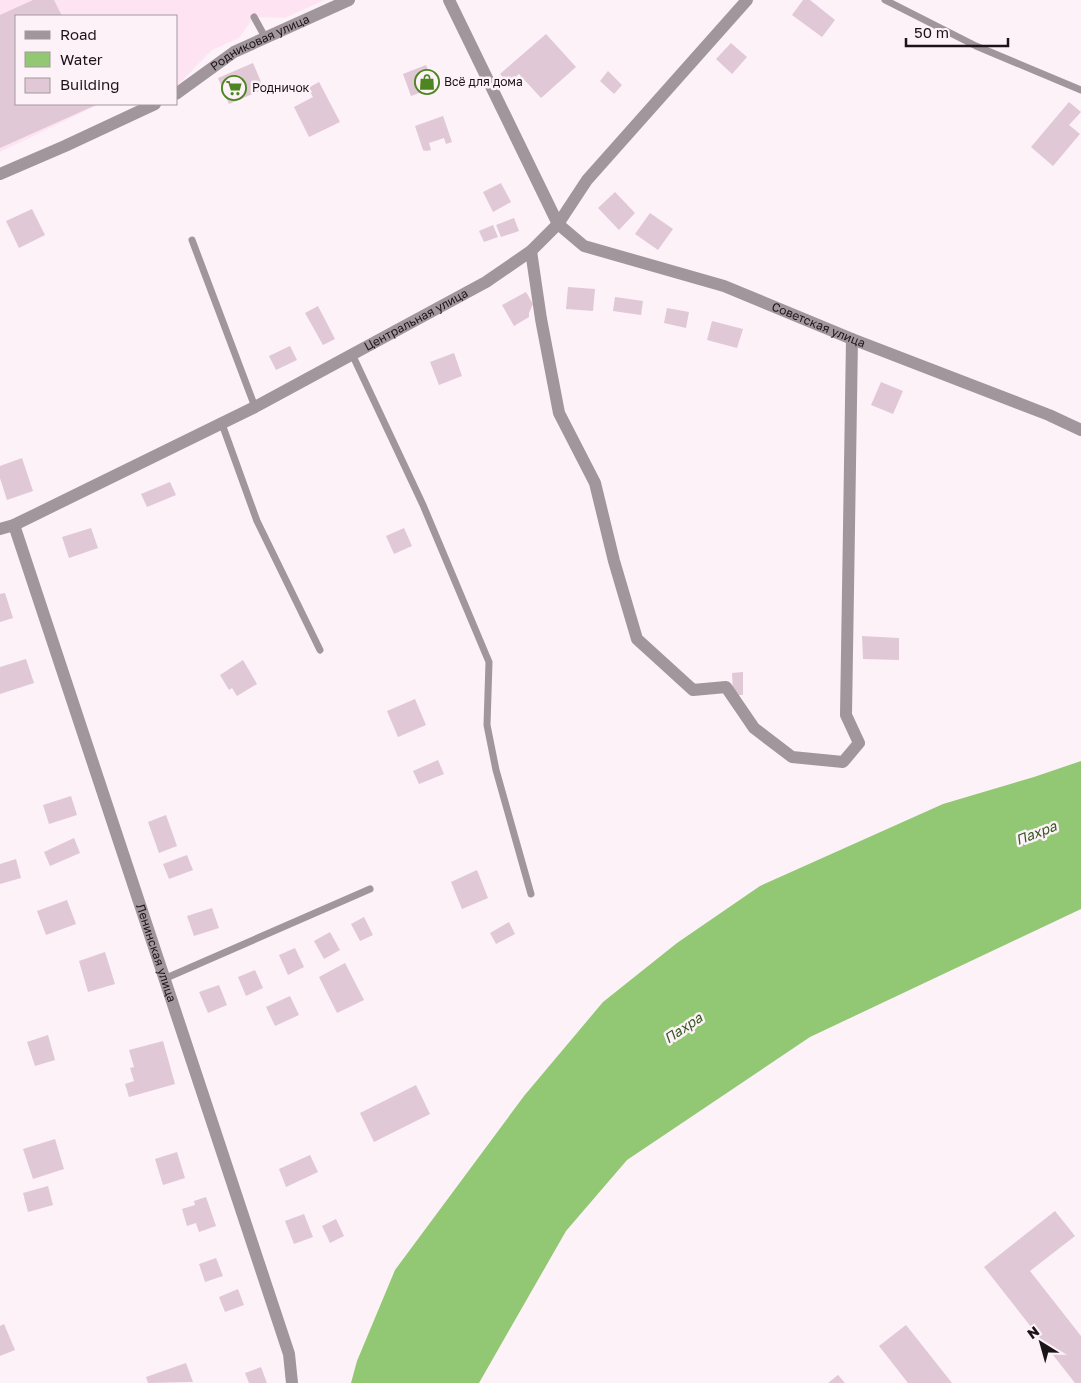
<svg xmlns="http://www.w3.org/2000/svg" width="1081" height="1383" font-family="'Golos Text',sans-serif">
  <rect width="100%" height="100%" fill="#fcf2f7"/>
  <polygon fill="#fee4f3" points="0,0 324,0 285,18 254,17 239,38 212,50 176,87 176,16 16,16 16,104 100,104 0,152"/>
  <polygon fill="#92c773" points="1081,761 1081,909 810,1037 627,1160 566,1231 479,1383 351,1383 357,1361 395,1270 524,1096 603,1002 677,943 760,886 943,804 1034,777"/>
  <g fill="#e0c8d6">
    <polygon points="33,0 54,0 62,16 16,16 16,104 98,104 0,148 0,15"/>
    <polygon points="803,0 810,0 835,20 822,37 792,15"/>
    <polygon points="546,34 576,67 541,98 519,74 508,83 500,74"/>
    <polygon points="731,43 747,57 732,74 716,59"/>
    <polygon points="253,63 264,89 229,104 218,78"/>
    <polygon points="426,65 435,87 411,96 403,74"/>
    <polygon points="608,71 622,85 614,94 600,81"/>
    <polygon points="319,82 340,122 309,137 294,107 313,97 308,88"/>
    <polygon points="1069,102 1081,112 1069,125 1080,134 1053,166 1031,147"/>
    <polygon points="443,116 452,142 446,144 444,138 429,143 431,150 426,151 423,150 415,126"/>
    <polygon points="501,183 511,202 493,212 483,192"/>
    <polygon points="615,192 635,213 619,230 598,208"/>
    <polygon points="32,209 45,235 19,248 6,221"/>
    <polygon points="650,213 673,229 658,250 635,234"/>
    <polygon points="514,218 519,231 501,237 496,225"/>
    <polygon points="493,225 498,237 484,242 479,231"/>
    <polygon points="568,287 595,289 593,311 566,309"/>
    <polygon points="526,292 533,304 529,313 529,317 514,326 502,305"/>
    <polygon points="615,297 643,301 641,315 613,311"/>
    <polygon points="318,306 335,339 323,345 305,313"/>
    <polygon points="667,308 689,312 686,328 664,323"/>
    <polygon points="712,321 743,329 737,348 707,340"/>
    <polygon points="290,346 297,360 276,370 269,356"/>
    <polygon points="454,353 462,376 439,385 430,362"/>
    <polygon points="881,382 903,391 893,414 871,405"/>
    <polygon points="22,458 33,491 7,500 0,478 0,466"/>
    <polygon points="170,482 176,495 147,507 141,494"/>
    <polygon points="91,528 98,548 69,558 62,537"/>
    <polygon points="404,528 412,546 394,554 386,536"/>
    <polygon points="5,593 13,618 0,622 0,594"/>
    <polygon points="862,636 899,638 899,660 863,659"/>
    <polygon points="26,659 34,683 0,694 0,667"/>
    <polygon points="243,660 257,684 237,696 232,688 229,690 220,675"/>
    <polygon points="743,672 743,695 733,695 732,673"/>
    <polygon points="415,699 426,725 398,737 387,711"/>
    <polygon points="438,760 444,774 419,784 413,771"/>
    <polygon points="71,796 77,815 49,824 43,805"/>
    <polygon points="166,815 177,846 159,853 148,822"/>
    <polygon points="74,838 80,853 50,866 44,852"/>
    <polygon points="187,855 193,870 169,879 163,864"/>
    <polygon points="16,859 21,878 0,884 0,864"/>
    <polygon points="477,870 488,898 462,909 451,882"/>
    <polygon points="67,900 76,924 46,935 37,911"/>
    <polygon points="212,908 219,928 194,936 187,916"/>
    <polygon points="364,917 373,935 360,941 351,924"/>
    <polygon points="509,922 515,934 496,944 490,933"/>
    <polygon points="330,932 340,950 324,959 314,941"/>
    <polygon points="295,948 304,967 288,975 279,955"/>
    <polygon points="105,952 115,984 88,992 79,961"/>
    <polygon points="345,963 364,1000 337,1013 319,977"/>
    <polygon points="255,970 263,988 246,996 238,977"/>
    <polygon points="219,985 227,1005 208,1013 199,992"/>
    <polygon points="290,996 299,1015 275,1026 266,1007"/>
    <polygon points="48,1035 55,1060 35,1066 27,1042"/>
    <polygon points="163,1041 175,1084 129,1097 125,1084 134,1081 130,1068 134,1067 129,1050"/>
    <polygon points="416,1085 430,1114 374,1142 360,1113"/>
    <polygon points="55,1139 64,1169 33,1179 23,1149"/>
    <polygon points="177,1152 185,1178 163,1185 155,1159"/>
    <polygon points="310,1155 318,1172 286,1187 279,1169"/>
    <polygon points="48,1186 53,1205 28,1212 23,1193"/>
    <polygon points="206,1197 216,1226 199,1232 196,1223 187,1226 182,1209 195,1205 194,1201"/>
    <polygon points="1055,1211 1075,1236 1030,1271 1081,1336 1081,1383 1075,1383 984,1267"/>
    <polygon points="304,1214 313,1237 294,1244 285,1221"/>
    <polygon points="336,1219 344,1236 330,1243 322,1226"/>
    <polygon points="216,1258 223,1276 205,1282 199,1264"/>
    <polygon points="238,1289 244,1305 225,1312 219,1297"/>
    <polygon points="4,1324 15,1350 0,1356 0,1326"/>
    <polygon points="906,1325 952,1383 908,1383 879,1346"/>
    <polygon points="186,1363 193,1382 148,1383 146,1377"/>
    <polygon points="261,1367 267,1383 249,1383 245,1373"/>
    <polygon points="838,1375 845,1383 828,1383"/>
  </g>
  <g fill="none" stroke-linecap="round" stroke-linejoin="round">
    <g stroke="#a0969b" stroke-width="7">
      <polyline points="885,0 976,46 1081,90"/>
      <polyline points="254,17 265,37"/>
      <polyline points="192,240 255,407"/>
      <polyline points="352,354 423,505 489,662 487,725 496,770 531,894"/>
      <polyline points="222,424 257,521 320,650"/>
      <polyline points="164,979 370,889"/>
    </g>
    <g stroke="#a0969b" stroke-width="12">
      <path id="s1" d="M449 0 558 224 584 246 724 286 852 339 1049 415 1081 430"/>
      <path id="s2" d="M176 94 234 52 349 0"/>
      <polyline points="0,174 65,146 155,104"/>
      <polyline points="531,251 541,319 559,413 595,483 614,561 637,639 693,690 726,687 754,728 792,757 843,762 859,743 846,715 852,339"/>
      <path id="s3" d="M14 525 289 1354 292 1383"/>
      <path id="s4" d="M0 529 14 525 255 407 486 282 531 251 558 224 587 180 747 0"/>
    </g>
  </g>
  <defs>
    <symbol id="shop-ring" viewBox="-11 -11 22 22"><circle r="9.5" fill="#fcf2f7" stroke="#4d8621" stroke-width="1.5"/><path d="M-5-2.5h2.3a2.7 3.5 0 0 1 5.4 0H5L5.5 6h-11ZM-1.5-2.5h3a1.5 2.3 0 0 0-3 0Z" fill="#4d8621"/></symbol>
    <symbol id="supermarket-ring" viewBox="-11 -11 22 22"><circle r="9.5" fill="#fcf2f7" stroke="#4d8621" stroke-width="1.5"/><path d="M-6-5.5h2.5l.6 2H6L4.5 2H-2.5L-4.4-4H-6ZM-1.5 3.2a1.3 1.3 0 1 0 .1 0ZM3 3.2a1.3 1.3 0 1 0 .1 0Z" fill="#4d8621"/></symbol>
  </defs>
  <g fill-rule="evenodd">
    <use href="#shop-ring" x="413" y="68" width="28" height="28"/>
    <use href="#supermarket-ring" x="220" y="74" width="28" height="28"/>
  </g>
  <g text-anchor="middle" stroke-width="5" stroke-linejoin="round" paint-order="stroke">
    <g font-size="12" fill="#1d1419" stroke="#fcf2f7">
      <text dy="4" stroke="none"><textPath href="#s2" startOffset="99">Родниковая улица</textPath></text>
      <text dy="4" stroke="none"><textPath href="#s4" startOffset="466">Центральная улица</textPath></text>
      <text dy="4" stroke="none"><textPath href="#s1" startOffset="531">Советская улица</textPath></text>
      <text dy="4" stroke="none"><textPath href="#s3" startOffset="451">Ленинская улица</textPath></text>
    </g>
    <g font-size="12" fill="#1d1419" stroke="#fcf2f7" text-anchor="start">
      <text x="444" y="86">Всё для дома</text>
      <text x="252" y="92">Родничок</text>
    </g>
    <g font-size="14" font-style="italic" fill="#35581f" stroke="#fcf2f7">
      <text transform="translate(1036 833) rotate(-21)" y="5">Пахра</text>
      <text transform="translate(683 1028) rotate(-34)" y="5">Пахра</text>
    </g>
  </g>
  <rect x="15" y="15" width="162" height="90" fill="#fcf2f7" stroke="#a3999e"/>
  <rect x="25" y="31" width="25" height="8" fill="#a0969b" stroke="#a3999e"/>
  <text x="60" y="40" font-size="15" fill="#1d1419">Road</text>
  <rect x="25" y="52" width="25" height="15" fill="#92c773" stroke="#a3999e"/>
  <text x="60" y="65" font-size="15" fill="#1d1419">Water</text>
  <rect x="25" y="78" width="25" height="15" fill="#e0c8d6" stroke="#a3999e"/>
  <text x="60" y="90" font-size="15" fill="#1d1419">Building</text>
  <g transform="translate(1041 1343) rotate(323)" stroke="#fcf2f7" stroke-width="4" paint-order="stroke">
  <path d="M0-4L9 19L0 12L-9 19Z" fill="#1d1419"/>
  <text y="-8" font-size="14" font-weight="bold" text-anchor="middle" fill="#1d1419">N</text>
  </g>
  <path d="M906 38v8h102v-8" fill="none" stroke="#1d1419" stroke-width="2.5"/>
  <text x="914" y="38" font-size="15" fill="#1d1419" stroke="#fcf2f7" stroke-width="4" paint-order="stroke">50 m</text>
</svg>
